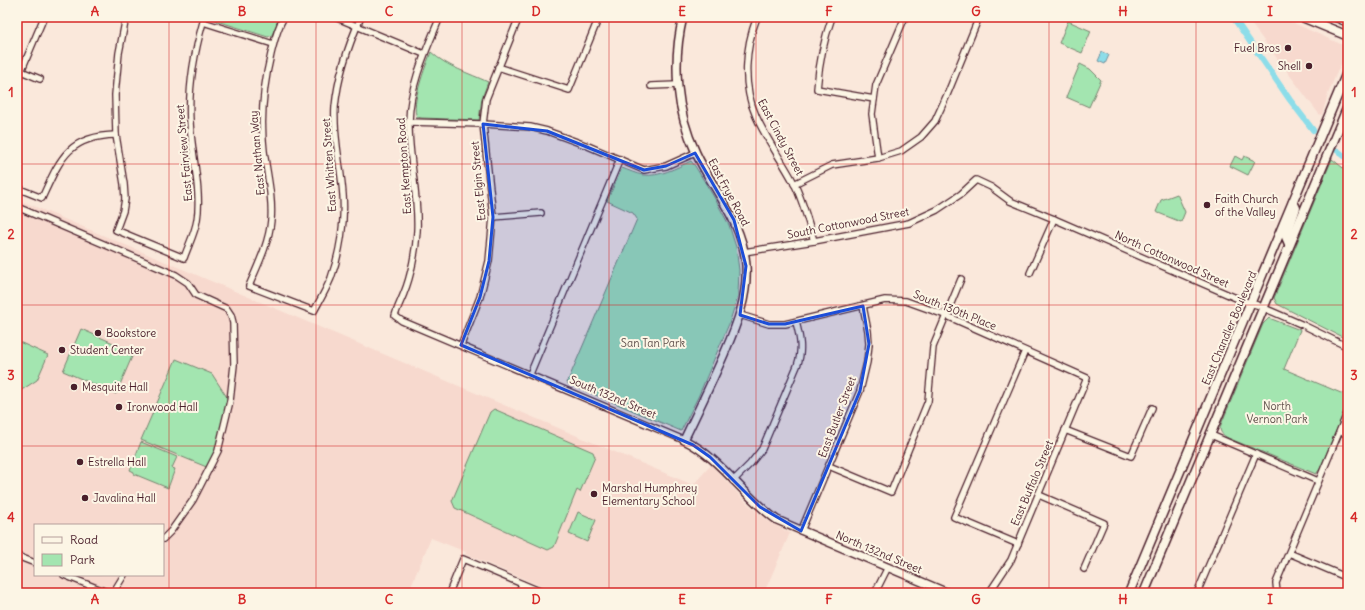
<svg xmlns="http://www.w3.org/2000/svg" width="1365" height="610" font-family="Delius,sans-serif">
  <rect width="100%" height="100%" fill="#fae8db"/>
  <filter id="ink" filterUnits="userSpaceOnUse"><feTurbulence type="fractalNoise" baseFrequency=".025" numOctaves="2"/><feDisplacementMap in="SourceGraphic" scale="8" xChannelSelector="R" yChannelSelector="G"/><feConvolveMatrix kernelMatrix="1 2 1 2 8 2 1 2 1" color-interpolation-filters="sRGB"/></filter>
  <g filter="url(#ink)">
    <g fill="#f7d9ce" fill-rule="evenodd">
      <polygon points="1246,17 1280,17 1345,46 1347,54 1337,72 1328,94 1322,115 1319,114"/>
      <path d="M17 199 693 485 711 465 747 503 768 521 790 533 764 593H557L465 554 466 552 431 538 408 593H17ZM35 525H163V575H35Z"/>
    </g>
    <g fill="#a3e5b0" stroke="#76826e">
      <polygon points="211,17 280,17 272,35 268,37 217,21"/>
      <polygon points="1068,21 1091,31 1082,53 1059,43"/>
      <path d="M431 52C447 67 469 73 488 82L482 98 479 120 422 118 417 117C410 105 426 65 431 52Z"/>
      <polygon points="1080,64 1090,69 1101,80 1089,107 1066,97"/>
      <polygon points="1235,156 1242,160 1244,156 1255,161 1248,175 1230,166"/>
      <polygon points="1332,159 1348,172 1348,340 1277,304 1274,298"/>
      <path d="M691 161 695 166 714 197 729 225 736 247 739 270 738 296 729 324 699 395 681 431 567 383 637 219 633 213 607 201 622 168C628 170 636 174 643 175 660 177 676 168 691 161Z"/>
      <polygon points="1177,194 1185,212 1181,222 1156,212 1161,200"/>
      <path d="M1269 318 1300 330 1284 369 1348 396V403L1320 469 1316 474 1228 438C1223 435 1220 433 1220 427L1263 324Z"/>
      <polygon points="81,329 134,352 116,394 63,371"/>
      <polygon points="17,341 48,355 37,380 20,391 17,390"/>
      <polygon points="176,359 212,374 230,402 218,451 209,468 141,440"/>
      <polygon points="494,409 593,452 595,457 580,492 577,490 554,547 548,550 455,508 452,501 490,412"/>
      <polygon points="141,442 177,457 172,468 175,469 168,488 134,474 134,472 130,470"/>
      <polygon points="578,512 596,520 587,542 569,534"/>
    </g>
    <polygon fill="#8ddde9" stroke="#72919d" points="1102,52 1109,55 1105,64 1098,61"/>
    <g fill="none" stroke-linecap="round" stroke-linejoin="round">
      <g stroke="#8ddde9" stroke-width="6">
        <polyline points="1233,17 1290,100 1313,130"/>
        <polyline points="1338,151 1348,159"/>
      </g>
      <defs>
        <g id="minor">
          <path d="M126 17 119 53 115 95 116 135 124 184 125 199 123 211 116 230 184 258C188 246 195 233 197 220 202 191 191 151 190 121 188 87 194 54 203 22L273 44"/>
          <path d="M284 17C277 28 274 42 271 54 263 87 260 117 264 151 267 174 273 197 271 220 269 243 258 265 249 286L314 311C320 300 326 290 331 278 340 253 345 222 343 195 341 165 333 137 335 107 338 76 348 46 361 17"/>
          <polyline points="335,17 424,54"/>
          <path d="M440 17C426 51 410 84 409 121 408 158 419 194 417 231 416 250 411 276 404 293 401 301 397 308 395 316L402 321 684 440"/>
          <path d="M757 17C745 48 742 85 756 116 766 139 782 160 794 183 803 201 808 221 814 241"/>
          <path d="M832 17C823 42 819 63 817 89L874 99"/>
          <polyline points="498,67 569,90 599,17"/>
          <polyline points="21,71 40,79"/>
          <polyline points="17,81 44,17"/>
          <polyline points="651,86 677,85"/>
          <polyline points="409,122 483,124 530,127 547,131 588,146 644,170 666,166 695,153"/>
          <polyline points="878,158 872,114 876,85 905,17"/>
          <polyline points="794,184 832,165 878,158 901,151 921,137 935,121 947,95 979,17"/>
          <path d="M17 188 42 198C60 159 68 136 116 135"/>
          <polyline points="17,207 176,275 188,283 196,295 227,309 231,315 233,323 234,365 230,401 218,451 193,500 171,531 163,539"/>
          <polyline points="493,217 541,213"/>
          <polyline points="744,252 814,241 909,223 937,210 961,194 976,180 991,187 1010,201 1054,219 1243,301 1257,305 1303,325 1348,347"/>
          <polyline points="1030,273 1054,219"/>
          <polyline points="740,315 769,324 785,324 885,300 906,301 945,315 1087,378 1011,560 989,593"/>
          <polyline points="461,345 480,297 489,261 493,217 483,124 486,99 519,17"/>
          <polyline points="530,374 620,159"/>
          <polyline points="1065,430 1131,456 1152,408"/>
          <polyline points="1340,431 1348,435"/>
          <polyline points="1211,435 1318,481"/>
          <polyline points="829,466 891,492 928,401 933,347 961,279"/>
          <path d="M733 481 750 464 762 449 797 366C803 351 800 337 796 322"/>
          <polyline points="1039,495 1104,523 1084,569"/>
          <polyline points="801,531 860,391 867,362 869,344 868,331 863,306"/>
          <polyline points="1018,544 954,517 1025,351"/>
          <polyline points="1289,553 1348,578"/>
          <polyline points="17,556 35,563"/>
          <polyline points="64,575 109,593"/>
          <polyline points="113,593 124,575"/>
          <polyline points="449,593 463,559 544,593"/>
          <polyline points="519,593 522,584"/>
          <polyline points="875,593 888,567"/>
          <polyline points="1197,593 1256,454"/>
          <polyline points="1277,593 1276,583 1348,411"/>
        </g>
        <path id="tertiary" d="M683 17C672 62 676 111 696 153 713 190 743 222 746 265 748 297 737 324 725 352 712 382 698 411 684 440 720 457 743 496 777 520L948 593"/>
        <g id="secondary">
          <polyline points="1302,17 1348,36"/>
          <polyline points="1336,17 1348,22"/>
          <polyline points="1289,244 1286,237 1296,208 1293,202"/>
          <polyline points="1129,593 1348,70"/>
          <polyline points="1144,593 1348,106"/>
        </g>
      </defs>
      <use href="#minor" stroke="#4a1f2b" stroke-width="8"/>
      <use href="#tertiary" stroke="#4a1f2b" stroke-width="10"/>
      <use href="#secondary" stroke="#4a1f2b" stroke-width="11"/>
      <use href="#minor" stroke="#fcf5e5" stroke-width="5.5"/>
      <use href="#tertiary" stroke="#fcf5e5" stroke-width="7"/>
      <use href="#secondary" stroke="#fcf5e5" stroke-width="8"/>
    </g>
  </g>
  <path fill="#1d4ed8" fill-opacity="0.2" stroke="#1d4ed8" stroke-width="3" stroke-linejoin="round" d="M483 124 547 131 644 170 666 166 695 153 734 220 746 266 740 315 769 324H785L863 306 869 344 860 391 801 531 760 507 710 457 693 445 461 345 480 297 489 261 493 217Z"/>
  <path fill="none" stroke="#d62828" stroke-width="1" stroke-opacity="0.55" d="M169 17V593M316 17V593M462 17V593M609 17V593M756 17V593M903 17V593M1049 17V593M1196 17V593M17 164H1348M17 305H1348M17 446H1348"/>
  <g fill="#4a1f2b" stroke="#fcf5e5" stroke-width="1.5">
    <circle cx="1288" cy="48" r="4"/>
    <circle cx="1309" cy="66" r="4"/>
    <circle cx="1207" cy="205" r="4"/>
    <circle cx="98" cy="333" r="4"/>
    <circle cx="62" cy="350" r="4"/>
    <circle cx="74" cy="387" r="4"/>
    <circle cx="119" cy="407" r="4"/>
    <circle cx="80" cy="462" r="4"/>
    <circle cx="594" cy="494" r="4"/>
    <circle cx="85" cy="498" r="4"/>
  </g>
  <g text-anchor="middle" stroke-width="4" stroke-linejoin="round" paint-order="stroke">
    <g font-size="11" fill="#4a1f2b" stroke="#fcf5e5" text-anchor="start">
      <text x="1280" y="52" text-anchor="end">Fuel Bros</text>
      <text x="1301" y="70" text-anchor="end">Shell</text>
      <text x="1215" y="203">Faith Church<tspan x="1215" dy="13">of the Valley</tspan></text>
      <text x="106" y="337">Bookstore</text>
      <text x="70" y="354">Student Center</text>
      <text x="82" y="391">Mesquite Hall</text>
      <text x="127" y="411">Ironwood Hall</text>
      <text x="88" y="466">Estrella Hall</text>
      <text x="602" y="492">Marshal Humphrey<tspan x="602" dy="13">Elementary School</tspan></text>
      <text x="93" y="502">Javalina Hall</text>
    </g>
    <g font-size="11" fill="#4a1f2b" stroke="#fcf5e5">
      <text transform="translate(781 137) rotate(62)" y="4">East Cindy Street</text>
      <text transform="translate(184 153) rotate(-95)" y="4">East Fairview Street</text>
      <text transform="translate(257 153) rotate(-95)" y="4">East Nathan Way</text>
      <text transform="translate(329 165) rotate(-94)" y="4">East Whitten Street</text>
      <text transform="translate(404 166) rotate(-94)" y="4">East Kempton Road</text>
      <text transform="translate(478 181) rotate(-95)" y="4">East Elgin Street</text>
      <text transform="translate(729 192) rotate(62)" y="4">East Frye Road</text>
      <text transform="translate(848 223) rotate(-11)" y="4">South Cottonwood Street</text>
      <text transform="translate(1172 259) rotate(24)" y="4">North Cottonwood Street</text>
      <text transform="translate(955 310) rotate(22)" y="4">South 130th Place</text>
      <text transform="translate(1229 328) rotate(-67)" y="4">East Chandler Boulevard</text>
      <text transform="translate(613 397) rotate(23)" y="4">South 132nd Street</text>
      <text transform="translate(837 417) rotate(-69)" y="4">East Butler Street</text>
      <text transform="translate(1032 483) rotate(-67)" y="4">East Buffalo Street</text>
      <text transform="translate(879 552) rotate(23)" y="4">North 132nd Street</text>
    </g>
    <g font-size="11" fill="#60504c" stroke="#fcf5e5">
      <text x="653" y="347">San Tan Park</text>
      <text x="1277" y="410">North<tspan x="1277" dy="13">Vernon Park</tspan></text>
    </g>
  </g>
  <rect width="1365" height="610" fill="none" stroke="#fcf5e5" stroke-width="44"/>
  <rect x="34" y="524" width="130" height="52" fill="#fcf5e5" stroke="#b59f9b"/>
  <rect x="42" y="537" width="20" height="6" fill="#fcf5e5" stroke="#b59f9b"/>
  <text x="70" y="544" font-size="12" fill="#4a1f2b">Road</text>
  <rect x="42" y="554" width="20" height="12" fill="#a3e5b0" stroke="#b59f9b"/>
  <text x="70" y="564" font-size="12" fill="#4a1f2b">Park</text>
  <rect x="22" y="22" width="1321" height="566" fill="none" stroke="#d62828" stroke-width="1.5"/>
  <g font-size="13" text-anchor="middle" font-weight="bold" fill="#d62828">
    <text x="95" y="16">A</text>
    <text x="242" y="16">B</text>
    <text x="389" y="16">C</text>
    <text x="536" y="16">D</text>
    <text x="682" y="16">E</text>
    <text x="829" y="16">F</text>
    <text x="976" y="16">G</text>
    <text x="1123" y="16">H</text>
    <text x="1270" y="16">I</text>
    <text x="11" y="97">1</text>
    <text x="1354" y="97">1</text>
    <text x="11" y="239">2</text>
    <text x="1354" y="239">2</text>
    <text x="11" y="380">3</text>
    <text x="1354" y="380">3</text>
    <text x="11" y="522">4</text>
    <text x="1354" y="522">4</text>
    <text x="95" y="604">A</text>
    <text x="242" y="604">B</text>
    <text x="389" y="604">C</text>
    <text x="536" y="604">D</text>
    <text x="682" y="604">E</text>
    <text x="829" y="604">F</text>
    <text x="976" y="604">G</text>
    <text x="1123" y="604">H</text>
    <text x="1270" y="604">I</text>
  </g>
</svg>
